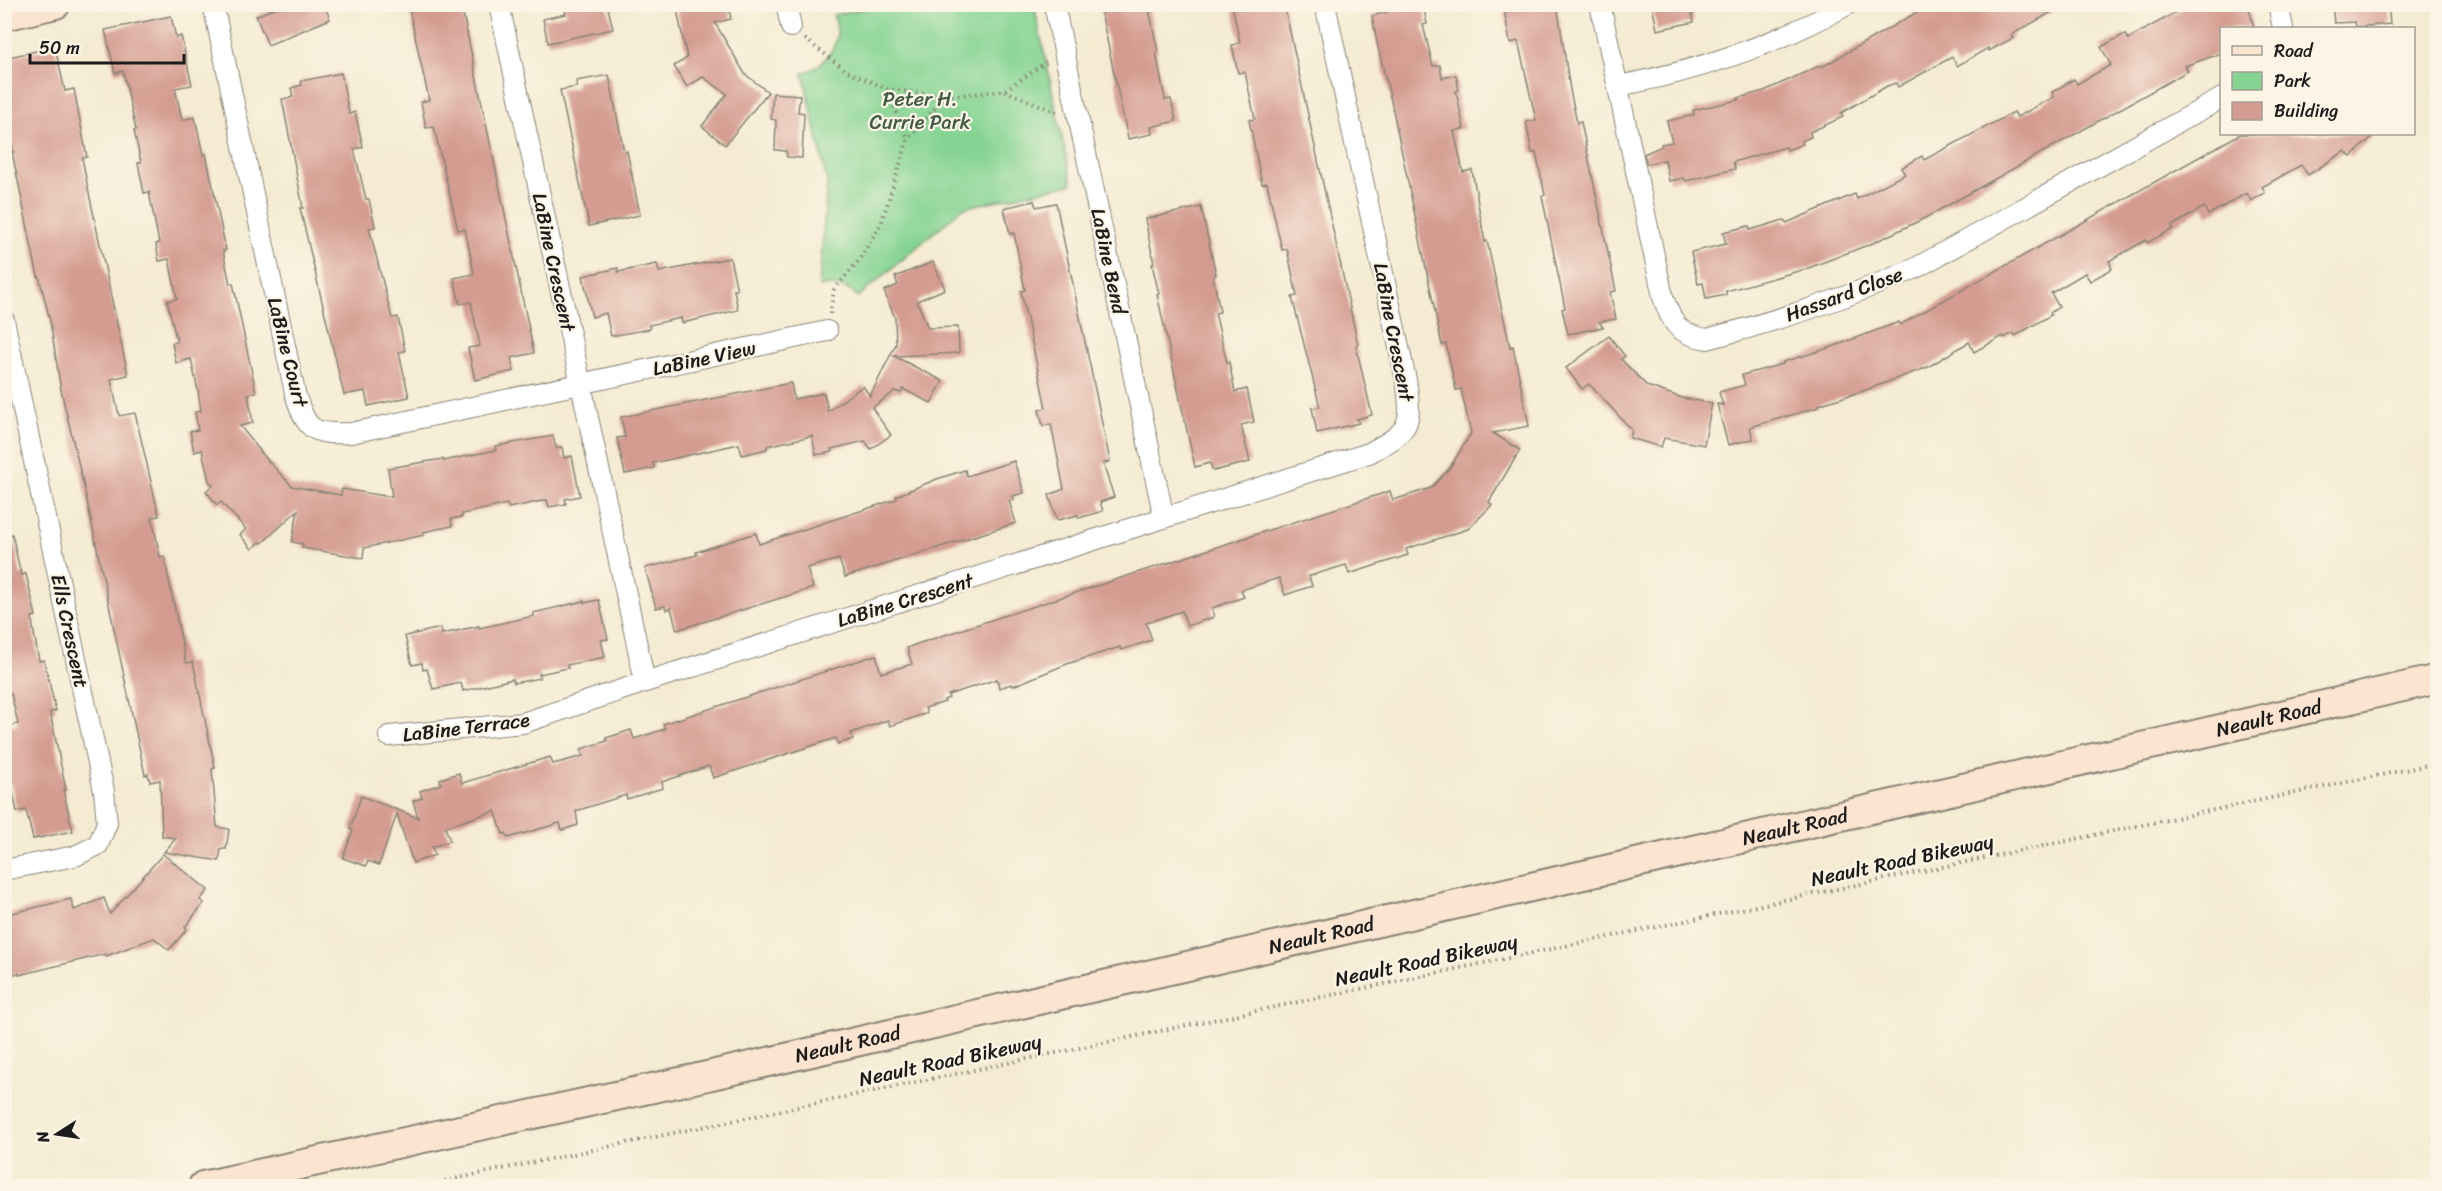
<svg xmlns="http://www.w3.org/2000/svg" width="2442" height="1191" font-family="Sriracha,sans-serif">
  <rect width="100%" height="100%" fill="#fcf5e5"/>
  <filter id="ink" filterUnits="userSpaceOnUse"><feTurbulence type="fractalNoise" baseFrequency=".0167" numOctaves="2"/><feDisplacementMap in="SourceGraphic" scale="12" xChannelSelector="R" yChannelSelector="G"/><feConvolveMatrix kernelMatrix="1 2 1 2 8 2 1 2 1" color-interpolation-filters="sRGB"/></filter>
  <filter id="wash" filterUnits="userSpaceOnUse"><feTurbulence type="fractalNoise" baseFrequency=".008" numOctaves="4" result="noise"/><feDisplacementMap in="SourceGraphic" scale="24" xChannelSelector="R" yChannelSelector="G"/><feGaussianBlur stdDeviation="1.35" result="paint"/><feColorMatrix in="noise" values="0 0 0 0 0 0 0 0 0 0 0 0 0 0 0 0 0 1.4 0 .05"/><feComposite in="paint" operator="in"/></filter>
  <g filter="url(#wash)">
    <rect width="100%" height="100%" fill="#f4ebd2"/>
    <path fill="#85d493" stroke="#507858" stroke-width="1.5" d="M883 5H1034L1072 184 963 208 858 297C847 286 834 284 819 287L827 181 803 73C827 65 845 40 833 15Z"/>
    <g id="blocks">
      <g fill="#d49b90">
        <polygon points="284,4 324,4 330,19 268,45 256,16"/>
        <polygon points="408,4 461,4 534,353 511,358 514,371 475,380 468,348 480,346 471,302 460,304 454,278 474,274 465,229 458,230 434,127 426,128 421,102 429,100"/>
        <polygon points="564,4 607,4 613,29 548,43 543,19 566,14"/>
        <polygon points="702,4 728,4 731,19 715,23 745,74 768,92 725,145 702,126 727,94 703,77 687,87 674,66 687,58 677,10"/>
        <polygon points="1110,4 1148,4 1158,52 1156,52 1165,100 1171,99 1176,121 1151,127 1152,134 1128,139 1100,7"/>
        <polygon points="1232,4 1284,4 1358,345 1356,346 1372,415 1357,419 1359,423 1317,433 1312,408 1320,407 1292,297 1297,296 1287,249 1282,250 1267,183 1262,184 1249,120 1255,119 1245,72 1238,73 1232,45 1240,43"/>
        <polygon points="1385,4 1418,4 1419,10 1424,9 1427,24 1423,25 1433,66 1440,65 1442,78 1456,75 1459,90 1456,91 1464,129 1454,131 1463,172 1472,170 1485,242 1487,241 1510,347 1513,346 1529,426 1493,433 1520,450 1489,502 1492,505 1468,529 1406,549 1408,555 1349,574 1346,565 1309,576 1312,586 1285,595 1279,578 1241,590 1244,597 1212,608 1214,617 1187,626 1182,611 1146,623 1152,640 1121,650 1120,647 1067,664 1013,686 1012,684 999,688 997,679 948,695 949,698 944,700 945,702 925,708 927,713 890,726 888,720 851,733 853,739 838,744 836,738 713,778 709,766 662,782 663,788 627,799 626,795 576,811 578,825 562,830 560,823 508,838 506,833 503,834 495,811 445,827 450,841 432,847 435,855 413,863 397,814 379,865 368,861 366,866 343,858 353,830 350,829 361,796 418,818 413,801 422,798 420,791 441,784 440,779 459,773 462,783 550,757 553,764 583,756 581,749 607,741 606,738 631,730 634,739 665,729 663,724 876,655 881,673 912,664 907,648 917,644 1390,491 1393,500 1431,488 1449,469 1471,433 1461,389 1456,390 1446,344 1442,345 1392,105 1377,43 1372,16 1387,12"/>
        <polygon points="1503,4 1557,4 1570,90 1577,123 1581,122 1616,291 1610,292 1616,319 1599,322 1603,327 1568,334 1562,309 1565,308 1542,196 1545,195 1536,153 1532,153 1526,122 1536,120 1518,41 1510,43"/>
        <polygon points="1652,4 1690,4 1694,22 1657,30"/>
        <polygon points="1931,4 2066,4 2011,35 2013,38 1989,51 1988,48 1957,66 1952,57 1898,87 1896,83 1887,86 1841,113 1843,117 1810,132 1811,137 1801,141 1803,144 1787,150 1786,147 1733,162 1735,169 1686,181 1684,178 1669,181 1665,160 1647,164 1644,154 1662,146 1661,144 1672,142 1667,121 1694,115 1693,110 1738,100 1738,98 1764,91 1821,65 1822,67"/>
        <polygon points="2178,4 2248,4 2254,28 2222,28 2222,53 2185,66 2188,71 1925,218 1873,243 1806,269 1726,291 1726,295 1706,299 1703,283 1698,284 1691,252 1726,244 1723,232 1749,226 1750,230 1784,220 1786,223 1855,194 1857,199 1905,174 1901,168 1922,156 1924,160 2014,112 2017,117 2054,97 2052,92 2074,79 2077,84 2111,65 2101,47 2125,34 2128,39 2180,10"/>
        <polygon points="2332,4 2388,4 2390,24 2356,27 2355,22 2334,23"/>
        <polygon points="171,16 176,38 181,36 192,85 175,88 182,120 195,117 203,155 206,154 226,250 223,251 230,284 233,283 256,392 248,394 253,423 240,426 269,462 292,486 341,495 342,489 392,497 388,468 443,459 443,461 496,450 495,446 553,436 556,448 562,447 564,458 572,456 580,496 565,499 566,504 549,507 547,500 509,508 507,504 462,514 462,517 451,519 452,526 423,532 424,535 364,548 363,558 302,548 303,544 292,542 298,510 262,543 260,542 252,549 240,535 246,529 221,502 217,505 206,491 213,485 209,481 202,450 194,452 190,431 198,430 195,412 201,411 198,391 191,359 176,363 172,343 177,342 167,301 177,299 169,259 159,261 156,244 159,243 149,192 144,193 138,163 141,162 134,131 136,130 123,71 115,73 105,30"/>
        <polygon points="55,47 65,91 74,89 87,157 82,158 90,198 128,375 111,379 119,416 135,413 159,516 152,517 160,557 164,556 186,663 193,662 215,768 212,769 217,827 229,829 226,849 221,849 219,861 164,852 176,838 162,836 160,780 150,782 148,774 145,775 84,487 61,390 50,321 39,276 38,277 12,152 14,152 4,106 4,58"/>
        <polygon points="341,73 349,114 355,112 363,147 354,149 366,199 369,199 375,227 369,228 392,318 398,317 405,351 399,352 409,397 368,406 365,391 344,395 300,208 303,208 282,99 293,97 291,88 302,85 301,81"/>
        <polygon points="609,75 624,152 627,151 640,215 589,226 560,90 577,87 576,81"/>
        <polygon points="773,93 800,95 798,112 804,113 802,158 787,157 786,151 775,150 776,120 771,119"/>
        <polygon points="2240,134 2375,134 2351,157 2345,151 2308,175 2301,165 2262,187 2265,193 2251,201 2247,193 2208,215 2204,207 2172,226 2173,229 2147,243 2146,240 2109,261 2112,269 2090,281 2085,273 2051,293 2059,307 2050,313 2051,315 2015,336 2013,333 2004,338 2003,336 1974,352 1969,342 1928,367 1863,391 1818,405 1819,407 1750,427 1753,439 1728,445 1717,404 1723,405 1719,392 1745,385 1742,375 1783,364 1783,362 1832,347 1899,322 1900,325"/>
        <polygon points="1034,201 1036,207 1056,203 1110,461 1103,464 1114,497 1100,502 1103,511 1079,518 1078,515 1057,520 1049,495 1064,489 1051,424 1043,426 1039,410 1046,408 1021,291 1025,290 1014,233 1010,234 1004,208"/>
        <polygon points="1201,207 1216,275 1213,276 1220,312 1215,313 1227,363 1229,362 1235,392 1247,389 1254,422 1241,425 1250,462 1213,471 1210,463 1195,467 1157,294 1159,294 1152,264 1154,264 1145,219"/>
        <polygon points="730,258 737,290 734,290 738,310 682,323 681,318 649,325 650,329 611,336 606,313 592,317 583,276 618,268 618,272 657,264 659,272"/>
        <polygon points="933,262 945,289 917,301 928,328 958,327 959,353 894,356 943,381 931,403 903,389 901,393 895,391 872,408 891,435 871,449 865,441 831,449 832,452 816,455 812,436 767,446 767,449 742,455 739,444 653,463 654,468 625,474 617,438 625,437 621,417 791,383 794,399 824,393 828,411 863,386 870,396 896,344 895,318 884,291 898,285 895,277"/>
        <polygon points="1609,336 1625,356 1621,359 1647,386 1682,398 1712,403 1704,445 1664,438 1661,447 1630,438 1632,430 1589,384 1582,389 1566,368"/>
        <polygon points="1014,461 1024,493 1013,496 1014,500 1009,501 1016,523 845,577 839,559 807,568 813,588 677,630 671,608 666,610 665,606 656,608 645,568 697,555 696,552 756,533 759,544 897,499 896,496 937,479 965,470 967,476"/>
        <polygon points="12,534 21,575 26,574 36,616 32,617 33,628 39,661 44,660 56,711 50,712 66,790 63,790 73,831 33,839 26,810 17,812 11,784 4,785 4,727 18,724 11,693 4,694 4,535"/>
        <polygon points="599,600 608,639 601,640 605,657 567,665 568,668 539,674 540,678 514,683 513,679 463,691 461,683 433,689 427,669 423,670 422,663 412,665 405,636 441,628 442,634 479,626 479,628 534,616 533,613 584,601 584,603"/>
        <polygon points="163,854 208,890 200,900 204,903 185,927 187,929 169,950 154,938 106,956 105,954 19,975 19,973 4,976 4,915 71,899 74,910 104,898 110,914"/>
      </g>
    </g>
  </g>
  <g filter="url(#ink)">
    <use href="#blocks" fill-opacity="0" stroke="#888477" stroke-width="1.5"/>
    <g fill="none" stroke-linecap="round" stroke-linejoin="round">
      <defs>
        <g id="minor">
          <path d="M213 4 295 393C306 430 312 435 351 433L827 331"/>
          <path d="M499 4 645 682 1369 453C1410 431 1413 426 1406 380L1325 4"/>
          <polyline points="786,4 791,27"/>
          <polyline points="1054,4 1164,518"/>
          <path d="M1600 4 1663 297C1672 323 1677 334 1707 339 1777 321 1847 298 1914 269L2222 98"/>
          <polyline points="2278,4 2283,28"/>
          <path d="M1618 86C1698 71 1777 44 1849 4"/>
          <polyline points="4,320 104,791 107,823 98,845 75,856 4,870"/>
          <polyline points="389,736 523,723 645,682"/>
        </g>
        <g id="secondary">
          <polyline points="4,16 56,4"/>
          <path id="s1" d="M203 1186 694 1079 2438 679"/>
        </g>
      </defs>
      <use href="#minor" stroke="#888477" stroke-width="22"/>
      <use href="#secondary" stroke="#888477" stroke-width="32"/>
      <g stroke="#888477" stroke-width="4" stroke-dasharray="1.5 4.5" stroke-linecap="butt">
        <polyline points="805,39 847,71 887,89 945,96 1004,91 1046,62"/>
        <polyline points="887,90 908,139"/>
        <polyline points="1005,91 1059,113"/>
        <polyline points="830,314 834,290 859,260 881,224 908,139 945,97"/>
        <polyline points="421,1186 2438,763"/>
      </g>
      <use href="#minor" stroke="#fff" stroke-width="20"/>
      <use href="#secondary" stroke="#fce5d0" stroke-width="28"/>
    </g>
  </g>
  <g text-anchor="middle" stroke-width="4.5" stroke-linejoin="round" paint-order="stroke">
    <g font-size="20" fill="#415c46" stroke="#fcf5e5">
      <text x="920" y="106">Peter H.<tspan x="920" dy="23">Currie Park</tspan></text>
    </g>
    <g font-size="20" fill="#1c1c1c" stroke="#fcf5e5">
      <text transform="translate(1109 261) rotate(78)" y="7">LaBine Bend</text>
      <text transform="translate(554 262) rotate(78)" y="7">LaBine Crescent</text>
      <text transform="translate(1844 294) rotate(-20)" y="7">Hassard Close</text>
      <text transform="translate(1394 332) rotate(79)" y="7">LaBine Crescent</text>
      <text transform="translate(288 352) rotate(76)" y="7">LaBine Court</text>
      <text transform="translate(704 358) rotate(-12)" y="7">LaBine View</text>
      <text transform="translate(905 600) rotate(-17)" y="7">LaBine Crescent</text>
      <text transform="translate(70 631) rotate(78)" y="7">Ells Crescent</text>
      <text dy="7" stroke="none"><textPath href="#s1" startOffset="2118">Neault Road</textPath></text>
      <text transform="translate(466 727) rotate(-7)" y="7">LaBine Terrace</text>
      <text dy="7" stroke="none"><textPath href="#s1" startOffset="1632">Neault Road</textPath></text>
      <text transform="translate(1902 860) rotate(-12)" y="7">Neault Road Bikeway</text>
      <text dy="7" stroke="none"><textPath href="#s1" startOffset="1146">Neault Road</textPath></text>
      <text transform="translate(1426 960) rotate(-12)" y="7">Neault Road Bikeway</text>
      <text dy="7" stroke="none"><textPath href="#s1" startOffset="660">Neault Road</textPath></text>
      <text transform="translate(950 1060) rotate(-12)" y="7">Neault Road Bikeway</text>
    </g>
  </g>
  <rect width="2442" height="1191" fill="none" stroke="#fcf5e5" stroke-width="24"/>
  <rect x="2220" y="27" width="195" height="108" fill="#fcf5e5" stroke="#a29e95" stroke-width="1.5"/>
  <rect x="2232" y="46" width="30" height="9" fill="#fce5d0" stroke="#a29e95" stroke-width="1.5"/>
  <text x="2274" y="57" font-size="18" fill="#1c1c1c">Road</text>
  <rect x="2232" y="72" width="30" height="18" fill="#85d493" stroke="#a29e95" stroke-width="1.5"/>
  <text x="2274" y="87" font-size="18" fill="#1c1c1c">Park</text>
  <rect x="2232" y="102" width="30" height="18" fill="#d49b90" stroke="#a29e95" stroke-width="1.5"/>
  <text x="2274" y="117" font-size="18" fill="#1c1c1c">Building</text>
  <g transform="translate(57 1134) rotate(258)" stroke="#fcf5e5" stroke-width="4.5" paint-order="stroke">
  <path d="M0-4.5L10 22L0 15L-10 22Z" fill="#1c1c1c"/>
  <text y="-9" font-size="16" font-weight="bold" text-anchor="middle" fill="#1c1c1c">N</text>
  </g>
  <path d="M30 54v9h154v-9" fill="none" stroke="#1c1c1c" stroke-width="3"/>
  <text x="39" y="54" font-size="18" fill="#1c1c1c" stroke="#fcf5e5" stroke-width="4.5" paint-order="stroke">50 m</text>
</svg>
